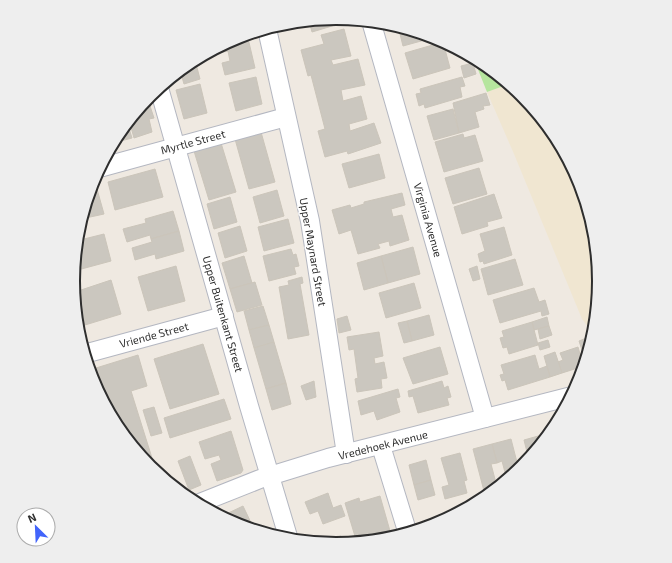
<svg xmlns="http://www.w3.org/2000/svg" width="672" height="563" font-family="'Exo 2',sans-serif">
  <rect width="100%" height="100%" fill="#efe9e1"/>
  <polygon fill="#f0e6d1" points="509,84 522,95 555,135 580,181 594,230 599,282 594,335 582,319 514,154 487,92"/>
  <polygon fill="#b6e59e" points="473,57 483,63 509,84 487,92"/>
  <g fill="#cbc7bf" stroke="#cbc5ba">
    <polygon points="336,18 340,18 342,23 312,32 309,21"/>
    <polygon points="398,26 432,37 432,38 403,46"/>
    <polygon points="344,29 351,56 331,60 333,65 358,59 365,85 341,90 343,101 361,96 367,119 349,124 350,131 374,123 381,143 348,154 347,151 325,157 318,131 325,129 311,75 308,76 301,50 324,44 321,35"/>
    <polygon points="247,34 255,68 225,75 222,63 230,61 228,51 219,53 217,48 235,38"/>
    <polygon points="443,42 450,68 413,79 405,53"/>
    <polygon points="195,60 200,79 184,84 180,70"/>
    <polygon points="473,63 476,74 464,78 461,66"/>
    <polygon points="256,77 262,104 236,111 229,83"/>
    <polygon points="462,77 465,86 460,87 462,97 425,108 424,104 419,106 416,94 421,93 420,89"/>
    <polygon points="200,84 207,113 184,119 176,90"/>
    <polygon points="486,93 490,105 483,106 484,109 475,112 479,127 459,133 453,103"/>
    <polygon points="150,106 154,118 149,119 152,132 134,138 129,120 140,107 140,109"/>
    <polygon points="453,109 459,133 434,140 427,116"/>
    <polygon points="127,122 132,138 113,143 117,135"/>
    <polygon points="261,132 275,182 249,189 235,139"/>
    <polygon points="463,134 464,138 475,135 483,161 444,172 435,142"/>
    <polygon points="221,143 236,192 209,200 194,151"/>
    <polygon points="379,154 385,178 349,188 342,164"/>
    <polygon points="479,168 487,194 453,204 445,178"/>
    <polygon points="155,169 163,197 115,210 108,182"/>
    <polygon points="97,189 104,214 81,219 89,191"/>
    <polygon points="277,190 284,216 260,223 253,197"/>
    <polygon points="402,193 405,205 391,209 393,217 402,215 409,240 390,246 389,241 378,244 380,248 358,254 351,230 339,234 332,210 350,205 351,208 364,204 364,202"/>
    <polygon points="494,194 502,218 487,222 488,226 462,234 454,207"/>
    <polygon points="230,197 237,222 214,229 207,204"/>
    <polygon points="173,211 179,231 151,239 150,235 127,242 123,229 146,223 145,219"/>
    <polygon points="288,219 294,243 264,251 258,227"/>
    <polygon points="240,226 247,251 225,258 218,233"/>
    <polygon points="504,227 512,255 484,264 483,261 480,262 478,254 485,251 480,234"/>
    <polygon points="179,231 184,251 156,259 155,254 135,260 132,248 152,242 151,239"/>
    <polygon points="104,234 111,261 74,271 76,241"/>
    <polygon points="413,247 420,274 388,283 381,256"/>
    <polygon points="291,249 293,255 296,254 299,266 294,267 296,274 269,281 263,256"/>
    <polygon points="244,256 252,283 230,289 222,263"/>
    <polygon points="381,256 388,283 364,290 357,263"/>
    <polygon points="515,259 523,285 488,295 481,269"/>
    <polygon points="176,266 185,301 148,311 138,277"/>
    <polygon points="477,266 480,279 473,281 469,269"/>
    <polygon points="302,277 303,283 300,284 309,335 288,339 279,287 289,285 288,281"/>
    <polygon points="111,280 121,314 85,325 75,292"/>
    <polygon points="255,282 262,305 237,312 230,289"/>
    <polygon points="414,283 421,308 386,318 379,293"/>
    <polygon points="534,288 539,302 545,300 549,314 542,316 541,311 500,323 493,300"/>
    <polygon points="263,306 269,325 249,330 244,311"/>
    <polygon points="429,315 434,335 412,341 407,321"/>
    <polygon points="347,316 351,330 339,333 337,319"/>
    <polygon points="547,317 549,326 534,330 532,322"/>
    <polygon points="407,321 412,341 404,343 398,323"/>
    <polygon points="532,322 538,345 509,354 507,347 503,348 500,338 504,337 502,331"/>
    <polygon points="269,325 274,342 254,348 249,330"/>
    <polygon points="549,326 552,335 540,339 538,329"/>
    <polygon points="379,332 383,356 374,358 375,364 384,362 387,378 381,379 382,388 357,392 355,379 358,378 354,349 349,350 347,337"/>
    <polygon points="589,337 591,344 584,366 562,373 558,362 563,360 560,353 578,347 580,354 583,353 579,341"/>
    <polygon points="548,340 550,347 540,350 538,343"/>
    <polygon points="274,342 286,383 266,389 254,348"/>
    <polygon points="203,344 219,394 170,409 154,359"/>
    <polygon points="440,347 448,374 413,384 403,358"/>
    <polygon points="555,352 562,373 550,377 544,356"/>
    <polygon points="138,355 147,386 131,391 157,474 150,468 117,428 112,418 96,368"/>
    <polygon points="535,355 539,369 547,366 550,377 508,390 505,380 502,381 500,375 504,374 501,365"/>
    <polygon points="314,381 316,397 306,400 301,386"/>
    <polygon points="442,381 444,388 448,386 451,397 447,398 449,405 418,413 413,396 409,397 408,391"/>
    <polygon points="286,383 291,404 272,410 266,389"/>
    <polygon points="398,389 400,397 396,398 400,412 377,420 374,411 361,415 358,401"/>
    <polygon points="224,399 231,419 170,438 164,418"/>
    <polygon points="154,407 162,433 151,436 143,410"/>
    <polygon points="231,431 243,470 241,473 217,481 211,464 221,460 219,455 205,459 199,442"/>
    <polygon points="549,433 549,435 529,460 524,440"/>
    <polygon points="511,439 519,470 507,480 502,461 497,463 492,444"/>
    <polygon points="492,444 497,463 491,464 497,487 484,491 473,449"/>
    <polygon points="460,453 467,480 464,481 467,493 445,499 442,487 449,485 441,458"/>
    <polygon points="190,456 201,485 189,490 178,461"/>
    <polygon points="426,460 431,480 414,485 409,465"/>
    <polygon points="431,480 435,495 418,500 414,485"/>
    <polygon points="328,493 333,508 341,505 345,516 323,524 318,511 310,514 305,502"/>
    <polygon points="380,496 392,538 357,543 345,503 359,498 360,502"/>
    <polygon points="243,506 254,529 252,530 235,525 220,517"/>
    <polygon points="341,536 343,543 349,544 325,544 324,540"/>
  </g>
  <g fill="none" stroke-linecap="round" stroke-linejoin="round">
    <defs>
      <g id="minor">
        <polyline points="371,21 485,418"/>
        <polyline points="267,29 310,221 346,454"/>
        <polyline points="159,88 249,406 289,540"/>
        <polyline points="99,168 286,117"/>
        <polyline points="84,354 224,316"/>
        <polyline points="381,446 408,534"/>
        <polyline points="197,504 260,479 328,458 572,396"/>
      </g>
    </defs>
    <use href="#minor" stroke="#b4b7c1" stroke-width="20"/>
    <use href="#minor" stroke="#fff" stroke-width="18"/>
  </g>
  <g text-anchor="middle" stroke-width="3" stroke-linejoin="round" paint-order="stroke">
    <g font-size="11" fill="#2e2e2e" stroke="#fff">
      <text transform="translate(193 142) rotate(-15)" y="4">Myrtle Street</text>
      <text transform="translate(428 220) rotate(74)" y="4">Virginia Avenue</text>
      <text transform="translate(313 252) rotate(80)" y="4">Upper Maynard Street</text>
      <text transform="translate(223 314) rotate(74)" y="4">Upper Buitenkant Street</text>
      <text transform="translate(154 335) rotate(-15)" y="4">Vriende Street</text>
      <text transform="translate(383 445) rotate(-14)" y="4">Vredehoek Avenue</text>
    </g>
  </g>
  <path d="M0 0H672V563H0ZM80 281a256 256 0 1 1 512 0a256 256 0 1 1-512 0Z" fill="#eee" fill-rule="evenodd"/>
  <path fill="none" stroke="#2e2e2e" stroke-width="2" d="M80 281a256 256 0 1 1 512 0a256 256 0 1 1-512 0Z"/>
  <g transform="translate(36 527) rotate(336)"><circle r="19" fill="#ffffff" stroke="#ababab"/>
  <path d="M0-3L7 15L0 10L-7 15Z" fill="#4264fb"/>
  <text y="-6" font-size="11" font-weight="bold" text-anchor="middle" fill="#2e2e2e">N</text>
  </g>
</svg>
